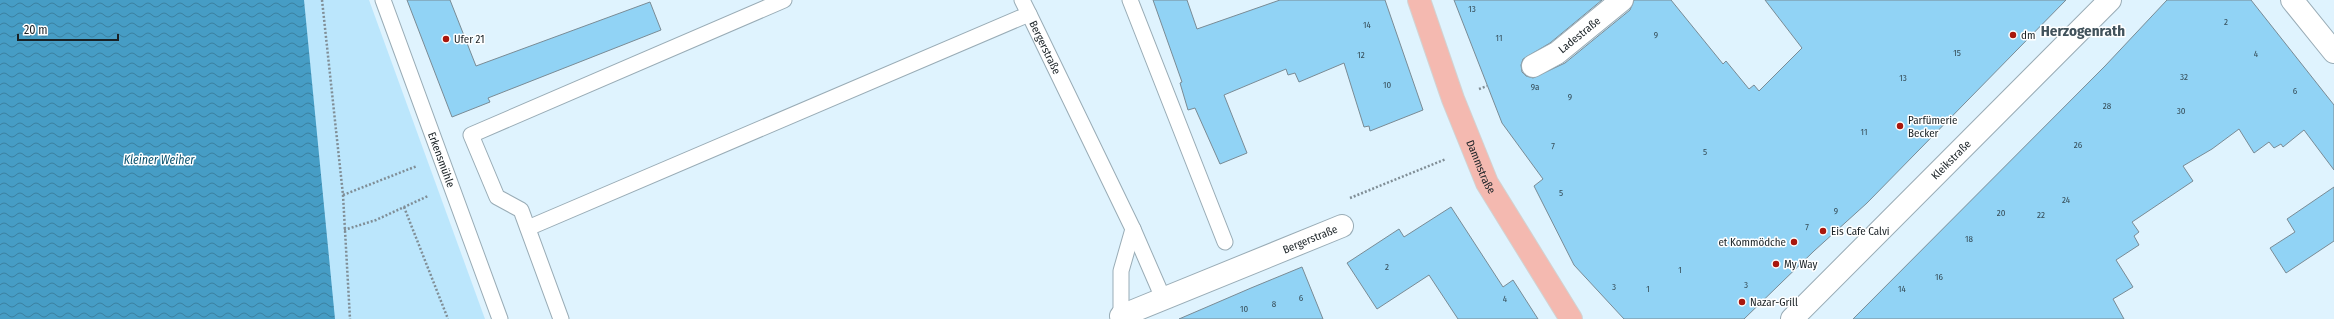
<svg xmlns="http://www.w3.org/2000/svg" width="2334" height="319" font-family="'Fira Sans Condensed',sans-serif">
  <defs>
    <pattern id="water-waves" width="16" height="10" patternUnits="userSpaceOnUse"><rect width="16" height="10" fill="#469dc5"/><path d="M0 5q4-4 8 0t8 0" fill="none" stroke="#3a80a0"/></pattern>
  </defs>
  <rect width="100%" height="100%" fill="#dff3fe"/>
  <polygon fill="#bbe6fc" points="0,0 369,0 485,319 0,319"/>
  <polygon fill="url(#water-waves)" points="0,0 304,0 335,319 0,319"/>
  <g fill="#91d3f5" stroke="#798b95">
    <polygon points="407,0 450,0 476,66 650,2 661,30 488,98 490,102 452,117"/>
    <polygon points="1153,0 1187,0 1197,29 1280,0 1385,0 1423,110 1370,131 1369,126 1364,127 1344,63 1299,82 1295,73 1288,75 1286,69 1224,95 1247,153 1220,164 1195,108 1188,110 1180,83 1182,82"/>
    <polygon points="1454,0 1602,0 1550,43 1523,59 1521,65 1522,72 1526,76 1533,78 1565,63 1630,10 1634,0 1671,0 1723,64 1726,61 1749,89 1754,85 1759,91 1802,48 1765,0 2066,0 1867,203 1814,251 1744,319 1624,319 1574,265 1534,186 1543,179 1502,123"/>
    <polygon points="2167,0 2251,0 2334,105 2334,170 2304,130 2283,147 2281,144 2274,148 2269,142 2254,153 2239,129 2212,149 2183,166 2193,181 2132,222 2139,232 2134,236 2139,245 2116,260 2133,287 2113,299 2124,319 1853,319 2105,66"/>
    <polygon points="2334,187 2334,241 2286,273 2270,248 2295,232 2287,219"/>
    <polygon points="1451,207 1503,287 1513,280 1538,319 1458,319 1429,275 1377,309 1347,263 1399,229 1404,237"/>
    <polygon points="1302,267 1323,319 1179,319 1251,288"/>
  </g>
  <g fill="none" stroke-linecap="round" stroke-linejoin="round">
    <defs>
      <g id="lane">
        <path id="s1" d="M383 0 500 319"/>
        <polyline points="1130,0 1225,242"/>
        <path id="s2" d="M1029 14 1133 229 1163 298"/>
        <polyline points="528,228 1029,14 1022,0"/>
        <polyline points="1121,316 1121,271 1133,229"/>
        <polyline points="561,319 521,210 497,197 471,135 784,0"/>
      </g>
      <g id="street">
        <polyline points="2292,0 2334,52"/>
        <path id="s3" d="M1533 66 1557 53 1622 0"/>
        <path id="s4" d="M1121 316 1342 226"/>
        <path id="s5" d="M1792 319 2110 0"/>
      </g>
      <g id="primary">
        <path id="s6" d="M1419 0 1453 99 1487 183 1571 319"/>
      </g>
    </defs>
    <use href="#lane" stroke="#99acb6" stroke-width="17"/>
    <use href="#street" stroke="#99acb6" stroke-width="24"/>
    <use href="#primary" stroke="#d1d3d3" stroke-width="24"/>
    <g stroke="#808e96" stroke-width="2.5" stroke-dasharray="2 2" stroke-linecap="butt">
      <polyline points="322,0 343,195 350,319"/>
      <polyline points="1479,89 1487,86"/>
      <polyline points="343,195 417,166"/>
      <polyline points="1350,198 1446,159"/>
      <polyline points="404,207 448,319"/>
      <polyline points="344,230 376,220 428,196"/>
    </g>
    <use href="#lane" stroke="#fff" stroke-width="15"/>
    <use href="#street" stroke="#fff" stroke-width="22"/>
    <use href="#primary" stroke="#f4b9b0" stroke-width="22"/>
  </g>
  <g fill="#a9170d" stroke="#fff" stroke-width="1.5">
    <circle cx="2013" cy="35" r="4"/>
    <circle cx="446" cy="39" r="4"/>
    <circle cx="1900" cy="126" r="4"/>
    <circle cx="1823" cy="231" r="4"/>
    <circle cx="1794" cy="242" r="4"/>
    <circle cx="1776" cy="264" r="4"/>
    <circle cx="1742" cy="302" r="4"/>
  </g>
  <g text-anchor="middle" stroke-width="3" stroke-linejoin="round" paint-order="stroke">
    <g font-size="9" fill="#374e59">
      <text x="1472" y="12">13</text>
      <text x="2226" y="25">2</text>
      <text x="1367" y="28">14</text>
      <text x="1656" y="38">9</text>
      <text x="1499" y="41">11</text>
      <text x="1957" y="56">15</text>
      <text x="2256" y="57">4</text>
      <text x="1361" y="58">12</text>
      <text x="2184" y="80">32</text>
      <text x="1903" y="81">13</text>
      <text x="1387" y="88">10</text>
      <text x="1535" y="90">9a</text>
      <text x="2295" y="94">6</text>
      <text x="1570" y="100">9</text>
      <text x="2107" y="109">28</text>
      <text x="2181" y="114">30</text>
      <text x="1864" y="135">11</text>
      <text x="2078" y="148">26</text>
      <text x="1553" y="149">7</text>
      <text x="1705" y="155">5</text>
      <text x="1561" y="196">5</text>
      <text x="2066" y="203">24</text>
      <text x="1836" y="214">9</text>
      <text x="2001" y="216">20</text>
      <text x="2041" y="218">22</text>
      <text x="1807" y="230">7</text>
      <text x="1969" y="242">18</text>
      <text x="1387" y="270">2</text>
      <text x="1680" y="273">1</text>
      <text x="1939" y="280">16</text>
      <text x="1746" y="288">3</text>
      <text x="1614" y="290">3</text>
      <text x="1648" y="292">1</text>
      <text x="1902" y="292">14</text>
      <text x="1301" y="301">6</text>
      <text x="1505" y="302">4</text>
      <text x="1274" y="307">8</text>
      <text x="1244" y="312">10</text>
    </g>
    <g font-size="11" fill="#192125" stroke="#fff">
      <text dy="4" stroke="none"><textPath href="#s3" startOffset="56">Ladestraße</textPath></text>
      <text dy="4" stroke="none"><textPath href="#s2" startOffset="37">Bergerstraße</textPath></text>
      <text dy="4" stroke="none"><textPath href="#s1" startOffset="170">Erkensmühle</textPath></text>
      <text dy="4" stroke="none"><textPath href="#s5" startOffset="225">Kleikstraße</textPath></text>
      <text dy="4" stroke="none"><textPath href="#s6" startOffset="178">Dammstraße</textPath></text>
      <text dy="4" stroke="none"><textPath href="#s4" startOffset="204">Bergerstraße</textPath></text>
    </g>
    <g font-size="11" fill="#192125" stroke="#fff" text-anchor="start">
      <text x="2021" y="39">dm</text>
      <text x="454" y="43">Ufer 21</text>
      <text x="1908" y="124">Parfümerie<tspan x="1908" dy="13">Becker</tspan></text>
      <text x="1831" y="235">Eis Cafe Calvi</text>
      <text x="1786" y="246" text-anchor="end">et Kommödche</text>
      <text x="1784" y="268">My Way</text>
      <text x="1750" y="306">Nazar-Grill</text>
    </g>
    <g font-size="12" font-style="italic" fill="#0b536f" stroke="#fff">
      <text x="159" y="164">Kleiner Weiher</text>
    </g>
    <g font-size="15" font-weight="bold" fill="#41525b" stroke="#fff">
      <text x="2083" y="36">Herzogenrath</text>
    </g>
  </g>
  <path d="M18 34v6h100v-6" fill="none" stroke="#192125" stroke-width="2"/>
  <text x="24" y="34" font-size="12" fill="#192125" stroke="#ffffff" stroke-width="3" paint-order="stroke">20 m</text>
</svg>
